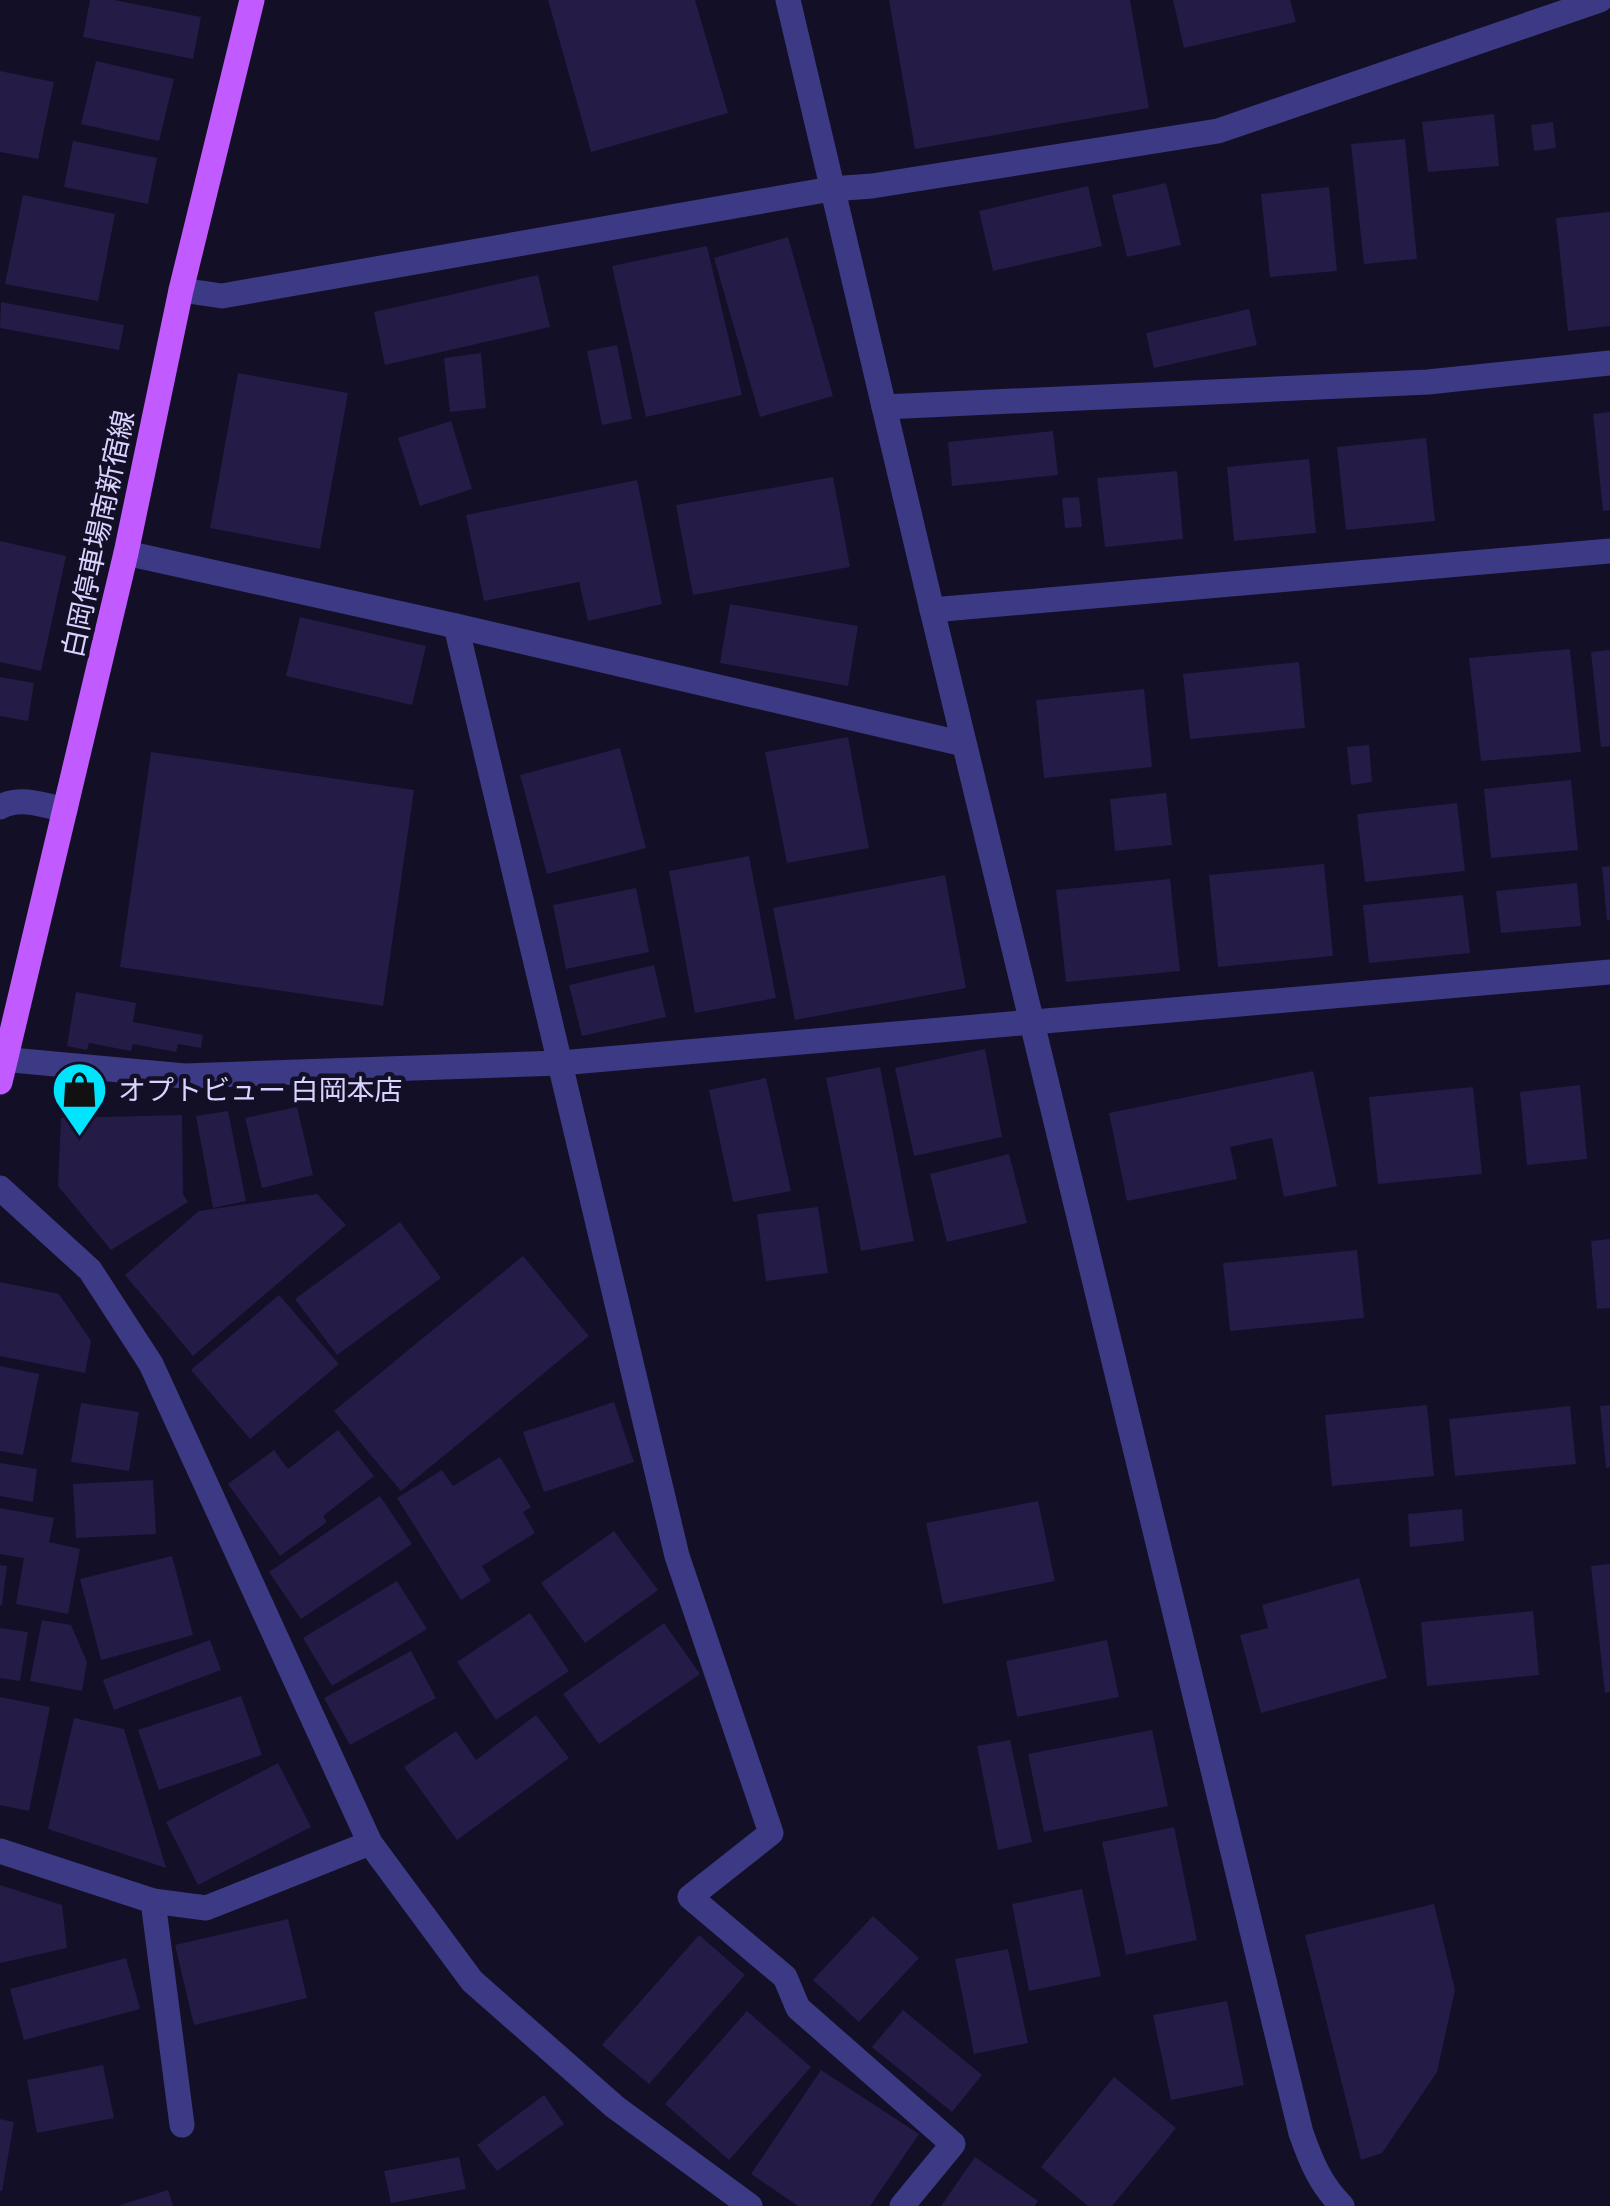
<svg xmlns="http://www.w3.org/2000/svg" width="1610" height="2206" font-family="'Sofia Sans Condensed','Noto Sans JP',sans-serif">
  <rect width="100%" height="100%" fill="#130f26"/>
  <g fill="#241b47">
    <polygon points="90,0 114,0 201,17 193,59 83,37"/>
    <polygon points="548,0 695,0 728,113 591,152"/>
    <polygon points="889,0 1130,0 1149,108 915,149"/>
    <polygon points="1173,0 1290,0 1296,22 1184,48"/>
    <polygon points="96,61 174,79 159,141 81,124"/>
    <polygon points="0,71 54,82 38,159 0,152"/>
    <polygon points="1494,114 1499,166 1428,172 1422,122"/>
    <polygon points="1553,122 1556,148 1534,151 1531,125"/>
    <polygon points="1405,139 1417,259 1364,264 1351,144"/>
    <polygon points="73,141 157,158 148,204 64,187"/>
    <polygon points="1166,183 1181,245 1127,257 1112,195"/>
    <polygon points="1088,186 1102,246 993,271 979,211"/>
    <polygon points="1329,187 1337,271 1270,277 1261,194"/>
    <polygon points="23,195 115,214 98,301 5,284"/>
    <polygon points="1610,212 1610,326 1568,331 1556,218"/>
    <polygon points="788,237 833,396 760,417 714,258"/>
    <polygon points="707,246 742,395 646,417 612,266"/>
    <polygon points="538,275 550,327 385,365 374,312"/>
    <polygon points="1,302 124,325 119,350 0,328"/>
    <polygon points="1249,309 1257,345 1154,368 1146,333"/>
    <polygon points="617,345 632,419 602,425 587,351"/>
    <polygon points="481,353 486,408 450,412 444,358"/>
    <polygon points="238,373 348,393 320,549 210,528"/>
    <polygon points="1610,412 1610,510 1603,511 1593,414"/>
    <polygon points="451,421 472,489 420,506 398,438"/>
    <polygon points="1053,431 1058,475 952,486 948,442"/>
    <polygon points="1426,438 1435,521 1346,530 1337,447"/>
    <polygon points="1309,459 1316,533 1234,541 1227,467"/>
    <polygon points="1177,471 1183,539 1105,547 1097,478"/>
    <polygon points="833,477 850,567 693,595 676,505"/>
    <polygon points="637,480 662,604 588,621 579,582 484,601 466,515"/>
    <polygon points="1079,497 1082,527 1065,528 1062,498"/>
    <polygon points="0,541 66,556 41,671 0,662"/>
    <polygon points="730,604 858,626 848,686 720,663"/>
    <polygon points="300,617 426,646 412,705 286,676"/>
    <polygon points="1570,649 1581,752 1481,761 1469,658"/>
    <polygon points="1610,650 1610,746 1601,747 1591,652"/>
    <polygon points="1299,662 1305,728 1190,739 1183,674"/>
    <polygon points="0,677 34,683 28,721 0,716"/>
    <polygon points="1144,689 1152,767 1044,778 1036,700"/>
    <polygon points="848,737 869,848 787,863 765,752"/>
    <polygon points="1369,745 1372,782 1351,785 1347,747"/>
    <polygon points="620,748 646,848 547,874 520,775"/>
    <polygon points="151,752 414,790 383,1006 120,967"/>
    <polygon points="1571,780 1578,850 1491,858 1484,789"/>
    <polygon points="1166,793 1172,845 1115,851 1110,799"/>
    <polygon points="1457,803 1465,871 1365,882 1357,814"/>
    <polygon points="749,856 776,998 695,1013 669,871"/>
    <polygon points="1324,864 1333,956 1218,967 1209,875"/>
    <polygon points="1610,866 1610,920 1607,921 1602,867"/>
    <polygon points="945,875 966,988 795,1020 773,908"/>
    <polygon points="1170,879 1180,971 1066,982 1056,890"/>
    <polygon points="1577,883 1581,926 1501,933 1496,891"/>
    <polygon points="636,888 649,952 566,969 553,905"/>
    <polygon points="1463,895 1470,953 1369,963 1363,905"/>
    <polygon points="654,965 666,1017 582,1036 569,985"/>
    <polygon points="76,992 136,1003 133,1022 203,1035 201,1048 178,1044 176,1052 133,1044 131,1051 89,1043 87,1050 67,1046"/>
    <polygon points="985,1049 1002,1137 914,1156 895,1068"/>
    <polygon points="880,1067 914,1241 861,1251 826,1078"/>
    <polygon points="1313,1071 1337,1186 1284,1197 1272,1138 1230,1147 1237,1179 1127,1201 1109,1113"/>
    <polygon points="766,1078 791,1191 733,1202 709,1090"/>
    <polygon points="1580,1085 1587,1159 1527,1165 1520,1092"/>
    <polygon points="1473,1087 1482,1174 1378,1184 1369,1097"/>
    <polygon points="297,1107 313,1175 262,1188 245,1118"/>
    <polygon points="228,1111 246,1201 213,1208 196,1116"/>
    <polygon points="182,1115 183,1194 188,1202 111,1250 58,1186 61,1118"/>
    <polygon points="1009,1154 1027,1223 947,1242 930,1174"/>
    <polygon points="317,1194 346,1225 193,1356 125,1275 199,1211"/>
    <polygon points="818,1207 828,1273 766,1281 757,1214"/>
    <polygon points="400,1222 441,1278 337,1355 295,1299"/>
    <polygon points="1610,1239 1610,1308 1597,1309 1591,1241"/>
    <polygon points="1357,1250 1364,1318 1230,1331 1223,1263"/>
    <polygon points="523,1256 589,1336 401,1491 334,1411"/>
    <polygon points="0,1282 59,1294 91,1341 85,1373 0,1356"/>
    <polygon points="279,1295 339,1364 250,1439 191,1370"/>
    <polygon points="0,1366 39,1374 23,1455 0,1451"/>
    <polygon points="614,1402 634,1462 544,1492 523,1432"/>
    <polygon points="81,1403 139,1412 129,1471 71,1462"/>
    <polygon points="1427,1405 1434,1476 1332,1486 1325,1415"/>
    <polygon points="1610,1405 1610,1467 1606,1468 1600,1406"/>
    <polygon points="1570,1406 1576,1464 1455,1476 1449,1419"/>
    <polygon points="338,1430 374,1476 323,1516 327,1522 280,1556 228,1484 274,1450 288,1469"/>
    <polygon points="500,1457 531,1507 523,1512 535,1533 482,1566 491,1581 461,1600 397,1498 442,1470 453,1486"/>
    <polygon points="0,1463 37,1469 33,1502 0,1496"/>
    <polygon points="153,1480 156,1534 76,1538 73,1484"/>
    <polygon points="380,1496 412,1544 301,1619 269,1572"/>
    <polygon points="1038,1501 1055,1581 943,1604 926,1523"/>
    <polygon points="0,1508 54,1518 49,1542 80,1549 68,1614 16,1604 24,1558 0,1554"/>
    <polygon points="1462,1509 1464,1541 1410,1547 1408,1514"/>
    <polygon points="614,1531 658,1590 585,1643 541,1583"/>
    <polygon points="172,1556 193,1635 101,1660 80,1579"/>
    <polygon points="1610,1564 1610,1692 1605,1693 1591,1566"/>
    <polygon points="0,1565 7,1566 2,1605 0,1605"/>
    <polygon points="1359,1578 1387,1678 1261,1713 1240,1635 1268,1628 1262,1605"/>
    <polygon points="397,1581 427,1629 332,1686 303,1638"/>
    <polygon points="1533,1611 1539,1675 1427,1686 1421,1622"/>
    <polygon points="530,1613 569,1671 496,1720 457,1662"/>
    <polygon points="42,1620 71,1625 87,1662 82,1691 30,1681"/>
    <polygon points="664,1623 700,1674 599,1744 563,1694"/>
    <polygon points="0,1628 28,1632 20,1681 0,1678"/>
    <polygon points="210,1640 221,1670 114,1710 103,1680"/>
    <polygon points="1107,1640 1119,1697 1017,1717 1006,1661"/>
    <polygon points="411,1651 436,1698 350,1745 324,1698"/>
    <polygon points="241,1696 262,1755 159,1790 138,1730"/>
    <polygon points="0,1697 50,1707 29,1811 0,1805"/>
    <polygon points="536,1715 569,1758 457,1840 404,1767 456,1731 476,1760"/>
    <polygon points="74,1718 124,1729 166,1868 48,1829"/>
    <polygon points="1152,1730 1168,1806 1044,1832 1028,1754"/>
    <polygon points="1010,1740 1032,1842 998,1850 977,1746"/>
    <polygon points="278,1763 311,1827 198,1885 166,1822"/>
    <polygon points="1174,1827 1197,1940 1126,1955 1102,1842"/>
    <polygon points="0,1885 62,1905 67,1948 0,1963"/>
    <polygon points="1082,1889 1101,1976 1029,1991 1012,1904"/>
    <polygon points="1434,1904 1455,1990 1437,2072 1382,2153 1361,2160 1305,1935"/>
    <polygon points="873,1916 919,1958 859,2022 813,1980"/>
    <polygon points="288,1919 307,1998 194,2025 175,1945"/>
    <polygon points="699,1935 745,1975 649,2084 602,2045"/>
    <polygon points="1008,1949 1028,2043 974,2054 955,1959"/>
    <polygon points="126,1958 140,2009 24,2040 10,1989"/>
    <polygon points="1227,2001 1244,2085 1171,2100 1153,2015"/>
    <polygon points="903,2010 982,2075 952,2112 872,2047"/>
    <polygon points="747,2011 811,2067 729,2160 665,2104"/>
    <polygon points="103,2065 114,2118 37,2133 27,2080"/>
    <polygon points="821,2070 919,2134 870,2206 798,2206 751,2174"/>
    <polygon points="1114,2077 1176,2128 1112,2206 1088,2206 1041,2167"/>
    <polygon points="544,2095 564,2124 497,2171 477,2145"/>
    <polygon points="0,2119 14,2122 2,2191 0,2191"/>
    <polygon points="459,2157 466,2189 391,2203 384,2171"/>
    <polygon points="975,2157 1038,2201 1035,2206 941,2206"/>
    <polygon points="168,2190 173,2206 120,2206 120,2205"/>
  </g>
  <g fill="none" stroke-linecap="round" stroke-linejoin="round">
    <g stroke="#3d3a85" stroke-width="25">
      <path d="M788 0 932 610 1301 2133C1311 2161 1320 2184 1342 2206"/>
      <polyline points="181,290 222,296 831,189 872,186 1218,131 1600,0"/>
      <polyline points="884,407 1428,382 1610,363"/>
      <polyline points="126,553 456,626 964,744"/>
      <polyline points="932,610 1610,551"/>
      <polyline points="456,626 677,1556 771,1833 690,1897 785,1977 798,2008 953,2144 902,2206"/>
      <path d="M0 807C20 796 44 805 65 810"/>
      <polyline points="0,1059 185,1076 560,1063 1610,972"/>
      <polyline points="0,1188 90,1270 151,1364 370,1843 472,1981 615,2107 750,2206"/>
      <polyline points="0,1851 153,1901 206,1908 370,1843"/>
      <polyline points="153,1901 182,2125"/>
    </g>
    <polyline stroke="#c25bff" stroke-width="25" points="0,1082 126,553 181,290 252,0"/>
  </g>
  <defs>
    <symbol id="shop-pin" viewBox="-11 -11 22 30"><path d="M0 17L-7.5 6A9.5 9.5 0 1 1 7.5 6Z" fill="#00e5ff" stroke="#130f26"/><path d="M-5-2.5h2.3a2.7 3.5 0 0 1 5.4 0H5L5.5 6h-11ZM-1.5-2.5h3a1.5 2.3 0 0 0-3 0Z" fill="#111"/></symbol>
  </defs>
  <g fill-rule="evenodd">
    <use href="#shop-pin" x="48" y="1058" width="63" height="86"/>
  </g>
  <g text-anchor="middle" stroke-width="9" stroke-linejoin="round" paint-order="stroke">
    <g font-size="28" fill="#d9d4ff" stroke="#130f26">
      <text transform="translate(98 534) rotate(-78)" y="10">白岡停車場南新宿線</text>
    </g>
    <g font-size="28" fill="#d9d4ff" stroke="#130f26" text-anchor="start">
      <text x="118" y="1100">オプトビュー 白岡本店</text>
    </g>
  </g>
</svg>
